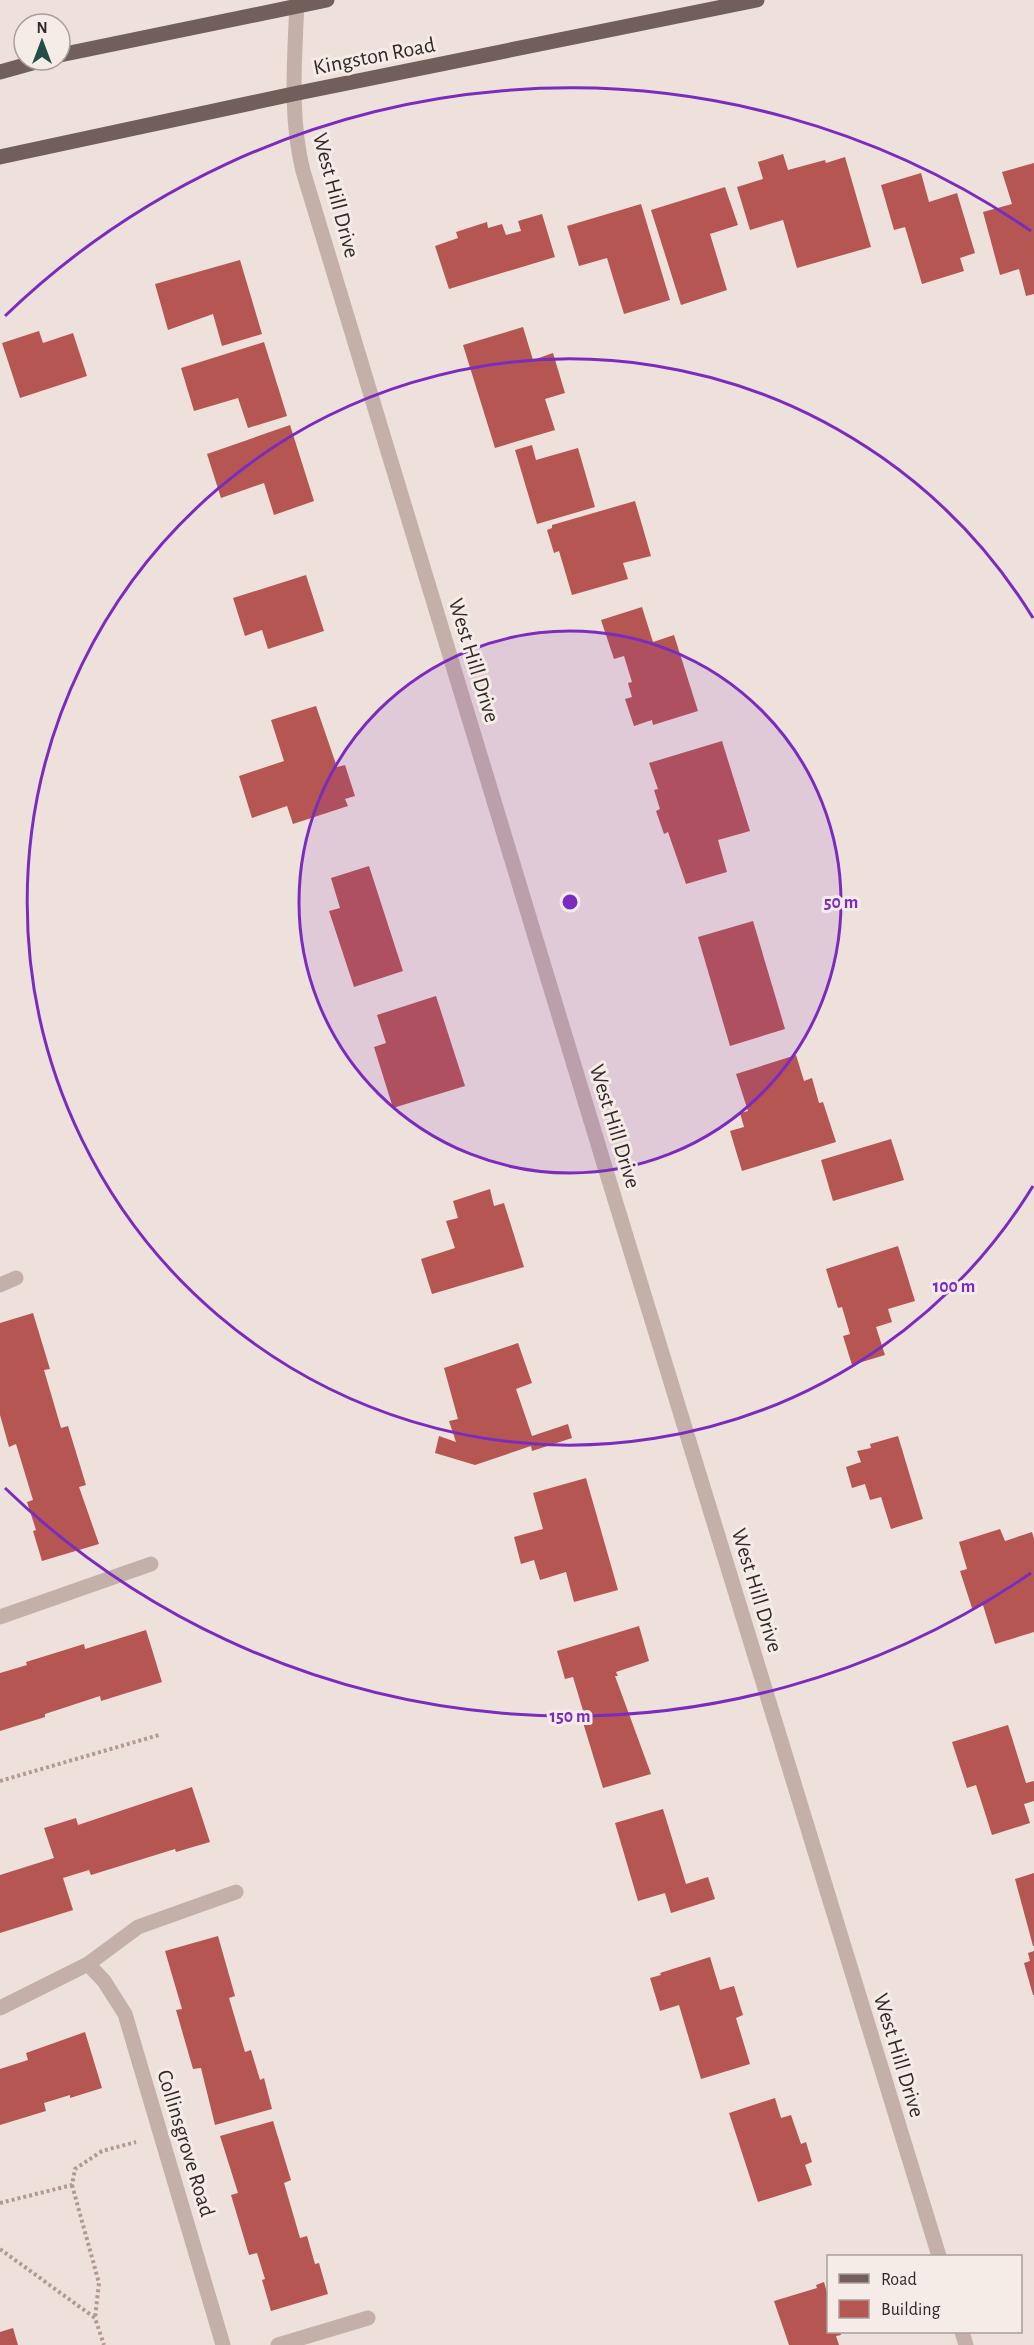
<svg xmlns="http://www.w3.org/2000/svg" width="1034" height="2345" font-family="'Alegreya Sans',sans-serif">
  <rect width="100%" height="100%" fill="#eee1db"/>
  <g fill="#b55652">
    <polygon points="783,154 788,170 825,160 826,163 845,157 871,247 797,268 783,220 750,230 737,187 763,179 758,162"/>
    <polygon points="1034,163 1034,294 1026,296 1019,269 1000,275 983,212 1012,204 1002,172"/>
    <polygon points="921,173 929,202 957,193 975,253 960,258 964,271 922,284 905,227 894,230 881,185"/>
    <polygon points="725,187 738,225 710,234 727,290 681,305 651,210"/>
    <polygon points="641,204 670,300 624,314 607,258 579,266 567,226"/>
    <polygon points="542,214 555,257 449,289 435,246 458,238 456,232 487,222 488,228 502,224 506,235 521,231 518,221"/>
    <polygon points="240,260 262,334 222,346 213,314 168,330 155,284"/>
    <polygon points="523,327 533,360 553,353 565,393 545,399 555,430 495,448 463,345"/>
    <polygon points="39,331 43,343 73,333 87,376 20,398 2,343"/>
    <polygon points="264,342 287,416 248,428 238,398 194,411 181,368"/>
    <polygon points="290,425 314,501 274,515 264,483 221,498 207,454"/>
    <polygon points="532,445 536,460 578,448 595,507 537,524 515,450"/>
    <polygon points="635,501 651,556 623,563 628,579 572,595 559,551 554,553 547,530 552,528 552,525"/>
    <polygon points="306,575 324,631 268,649 262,630 245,636 233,598"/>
    <polygon points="642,607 653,642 674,635 698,711 653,725 652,720 634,726 625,699 632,697 628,683 632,682 624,656 614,659 601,620"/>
    <polygon points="316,706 337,767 345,765 355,796 345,799 348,806 293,824 287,806 252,818 239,776 284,761 271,720"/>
    <polygon points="722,741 750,831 718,840 727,872 686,884 668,832 664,834 656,811 660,809 654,790 658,789 649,763"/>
    <polygon points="369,866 403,971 354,987 329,911 340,908 331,878"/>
    <polygon points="753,921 785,1029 730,1046 698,937"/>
    <polygon points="436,996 465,1086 393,1108 374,1047 386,1043 377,1015"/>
    <polygon points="796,1055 804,1081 812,1078 819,1103 823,1102 836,1142 742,1171 730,1131 744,1127 740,1113 748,1111 736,1074"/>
    <polygon points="891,1139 904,1180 833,1201 821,1160"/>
    <polygon points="490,1189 494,1206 504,1203 524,1267 432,1294 421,1259 455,1248 446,1221 458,1218 453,1201"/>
    <polygon points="898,1246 915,1301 888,1309 892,1322 876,1327 885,1355 852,1365 843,1336 850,1334 842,1307 838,1308 826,1269"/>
    <polygon points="33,1313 50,1369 44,1370 61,1428 68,1426 86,1485 79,1487 99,1544 42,1561 33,1531 36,1530 27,1502 33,1500 16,1444 9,1447 0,1415 0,1323"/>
    <polygon points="518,1343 532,1383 516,1389 532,1436 568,1424 572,1438 532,1451 531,1446 475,1465 435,1453 439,1436 456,1442 449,1421 458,1419 444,1368"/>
    <polygon points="898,1436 923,1519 891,1529 881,1497 870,1500 865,1484 852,1488 846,1467 861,1462 857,1451 871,1448 870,1444"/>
    <polygon points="586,1478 618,1590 574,1602 566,1572 540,1580 534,1560 521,1564 514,1537 543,1529 533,1493"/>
    <polygon points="1000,1529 1005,1541 1032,1532 1034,1539 1034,1632 995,1644 983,1605 972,1608 960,1571 967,1569 959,1542"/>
    <polygon points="639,1626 649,1661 616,1672 618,1676 615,1676 651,1774 603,1788 581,1716 584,1714 573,1677 565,1679 557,1651"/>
    <polygon points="146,1630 162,1682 101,1701 100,1696 45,1714 45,1717 0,1731 0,1673 27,1665 26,1662 84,1644 85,1649"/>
    <polygon points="1008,1725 1026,1783 1034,1781 1034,1801 1024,1804 1030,1823 992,1835 976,1785 967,1788 952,1742"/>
    <polygon points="192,1787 210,1842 176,1852 175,1849 91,1875 89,1870 63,1878 73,1910 0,1933 0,1875 54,1858 44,1828 76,1818 78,1825"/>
    <polygon points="663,1809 686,1884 708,1877 715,1899 671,1913 665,1893 638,1901 615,1823"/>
    <polygon points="1034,1873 1034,1946 1033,1946 1015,1879"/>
    <polygon points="218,1936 235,1996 229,1998 245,2052 251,2050 260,2080 264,2078 272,2109 215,2125 201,2068 193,2069 176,2010 182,2009 165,1951"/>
    <polygon points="1034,1951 1034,1995 1033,1995 1024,1963 1030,1961 1028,1953"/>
    <polygon points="710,1957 720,1990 734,1986 743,2015 736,2018 750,2064 701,2079 679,2005 660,2011 650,1978 661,1975 660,1973"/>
    <polygon points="85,2032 102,2088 70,2098 70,2095 44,2103 46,2111 0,2125 0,2069 28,2060 26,2053"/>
    <polygon points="775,2098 781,2118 791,2115 801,2144 806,2142 812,2162 805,2165 812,2185 758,2202 729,2113"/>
    <polygon points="273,2121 291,2180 284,2183 300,2238 307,2236 315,2264 319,2263 328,2294 271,2311 262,2280 265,2279 257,2253 249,2255 231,2195 238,2193 220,2136"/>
    <polygon points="824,2282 828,2296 828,2332 840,2332 841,2335 836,2336 839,2345 789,2345 774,2301 817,2288 816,2285"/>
    <polygon points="13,2328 18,2345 0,2345 0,2332"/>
  </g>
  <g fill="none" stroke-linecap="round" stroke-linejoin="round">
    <g stroke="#b09a93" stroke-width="4" stroke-dasharray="3 3" stroke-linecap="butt">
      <polyline points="0,1781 159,1735"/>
      <polyline points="72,2185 99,2283 95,2318"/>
      <polyline points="0,2203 72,2185 75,2169 102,2151 136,2142"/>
      <polyline points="0,2249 95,2318 104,2345"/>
    </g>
    <g stroke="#c4b0a9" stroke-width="15">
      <polyline points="0,1285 16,1278"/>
      <polyline points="0,1617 151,1564"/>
      <polyline points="88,1964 104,1981 125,2014 223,2345"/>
      <polyline points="0,2008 88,1964 138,1927 236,1892"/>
      <polyline points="278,2345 368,2318"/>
    </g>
    <g stroke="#c4b0a9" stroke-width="15">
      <path d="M297 0C295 57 289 115 303 171L604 1164 939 2256"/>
      <polyline points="962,2332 966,2345"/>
    </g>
    <g stroke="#725e5b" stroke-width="15">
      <polyline points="60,55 327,0"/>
      <polyline points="0,72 43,60"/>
      <polyline points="0,157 293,94 757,0"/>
    </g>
  </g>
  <circle cx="570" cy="902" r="271" fill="#7b2cbf" fill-opacity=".12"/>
  <g fill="none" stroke="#7b2cbf" stroke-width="3">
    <circle cx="570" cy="902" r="271"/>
    <path d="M1033 1186A543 543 0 1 1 1033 618"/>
    <path d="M1031 1573A814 814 0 0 1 5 1488M5 316A814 814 0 0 1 1031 231"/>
  </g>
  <g text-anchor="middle" stroke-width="6" stroke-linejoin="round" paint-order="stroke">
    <g font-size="22" fill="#322928" stroke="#f6ece7">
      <text transform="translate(374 55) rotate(-11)" y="8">Kingston Road</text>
      <text transform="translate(337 195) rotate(75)" y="8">West Hill Drive</text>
      <text transform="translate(475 660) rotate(73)" y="8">West Hill Drive</text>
      <text transform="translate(616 1126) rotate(73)" y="8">West Hill Drive</text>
      <text transform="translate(758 1590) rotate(73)" y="8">West Hill Drive</text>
      <text transform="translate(900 2055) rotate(73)" y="8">West Hill Drive</text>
      <text transform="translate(187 2143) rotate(73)" y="8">Collinsgrove Road</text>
    </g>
  </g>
  <circle cx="570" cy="902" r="9" fill="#7b2cbf" stroke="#f6ece7" stroke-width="3"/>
  <g font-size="18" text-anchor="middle" font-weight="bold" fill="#7b2cbf" stroke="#f6ece7" stroke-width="6" stroke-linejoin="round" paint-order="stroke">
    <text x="841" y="908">50 m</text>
    <text x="954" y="1292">100 m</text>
    <text x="570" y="1722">150 m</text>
  </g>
  <rect x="827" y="2255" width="195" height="78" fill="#f6ece7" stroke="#a89e9b" stroke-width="1.5"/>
  <rect x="839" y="2274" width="30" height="9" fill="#725e5b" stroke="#a89e9b" stroke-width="1.5"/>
  <text x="881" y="2285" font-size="18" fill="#322928">Road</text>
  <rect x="839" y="2300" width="30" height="18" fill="#b55652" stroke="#a89e9b" stroke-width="1.5"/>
  <text x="881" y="2315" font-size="18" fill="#322928">Building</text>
  <g transform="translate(42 42)"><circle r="28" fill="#f6ece7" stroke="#a89e9b" stroke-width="1.5"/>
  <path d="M0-4.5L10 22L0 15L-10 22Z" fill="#234e48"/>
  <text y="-9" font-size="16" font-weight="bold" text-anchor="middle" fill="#322928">N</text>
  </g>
</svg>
